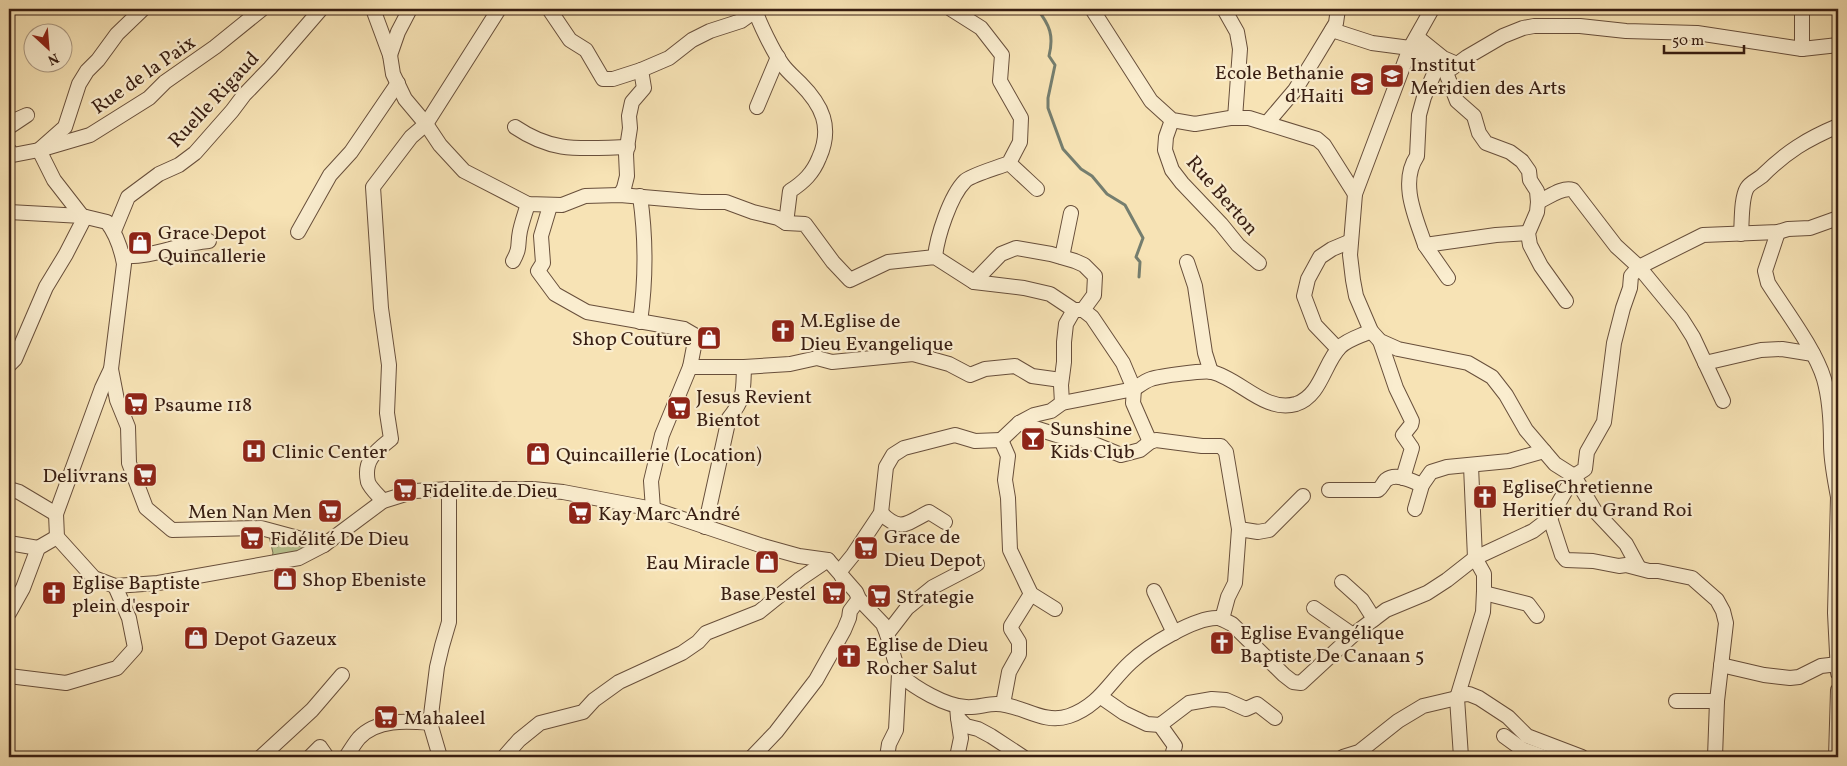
<svg xmlns="http://www.w3.org/2000/svg" width="1847" height="766" font-family="Vollkorn,serif">
  <defs>
    <pattern id="forest-crowns" width="20" height="18" patternUnits="userSpaceOnUse" patternTransform="scale(1.25)"><rect width="20" height="18" fill="#b9c490"/><path d="M2 6a3 3 0 1 1 6 0M12 15a3 3 0 1 1 6 0" fill="none" stroke="#a0a87b"/></pattern>
  </defs>
  <rect width="100%" height="100%" fill="#f7e3b5"/>
  <filter id="stains"><feTurbulence type="fractalNoise" baseFrequency=".004" numOctaves="4"/><feColorMatrix values="0 0 0 0 .2 0 0 0 0 .09 0 0 0 0 .02 0 0 0 .5 -.17"/></filter>
  <radialGradient id="worn" r=".72"><stop offset=".6" stop-color="#630" stop-opacity="0"/><stop offset="1" stop-color="#630" stop-opacity=".3"/></radialGradient>
  <polygon fill="url(#forest-crowns)" stroke="#787151" points="269,536 312,546 271,560 273,553"/>
  <g fill="none" stroke-linecap="round" stroke-linejoin="round">
    <path stroke="#757e6f" stroke-width="3" d="M1037 9C1050 25 1054 36 1049 56L1055 65 1048 98V108L1063 149 1081 169 1092 176 1107 194 1125 205 1143 238 1136 257 1140 262 1139 277"/>
    <defs>
      <g id="minor">
        <path d="M373 9 390 55 393 74 405 99 426 124 440 145 464 171 528 204 562 205 585 196 620 195 701 202H726L753 212 778 218 786 223 805 224 833 262 850 280 888 262 935 257 974 282 1024 288 1050 294 1074 310H1083L1092 317 1123 363 1134 389C1140 385 1145 381 1151 379 1160 376 1204 370 1212 372 1240 379 1265 413 1296 404 1321 396 1324 363 1340 347 1348 339 1361 336 1371 331"/>
        <polyline points="549,9 570,40 586,50 603,79 613,79 641,70"/>
        <path d="M755 9C758 21 774 53 782 64 787 71 794 77 800 83 822 105 833 127 819 158 813 173 804 182 790 191L786 223"/>
        <polyline points="1092,9 1151,101 1172,120 1195,124 1230,118 1249,118 1317,139 1324,145 1355,194"/>
        <polyline points="1224,9 1237,32 1240,49 1235,118"/>
        <polyline points="1432,9 1410,48 1355,194 1350,255 1353,280 1356,296 1371,331 1380,341 1398,349 1468,363 1492,377 1506,395 1526,430 1555,464 1574,476 1595,511 1626,544 1639,568"/>
        <polyline points="1802,9 1802,49"/>
        <polyline points="1332,30 1372,43 1410,48 1428,57 1437,67 1445,70 1452,68 1467,57 1503,36 1523,28 1534,26 1580,26 1626,31 1697,33 1802,49 1838,45"/>
        <polyline points="1417,37 1443,58 1457,64"/>
        <polyline points="390,55 398,32 410,9"/>
        <path d="M1437 67 1424 97 1419 115 1417 156C1399 183 1416 218 1425 245L1496 235 1528 233"/>
        <path d="M1445 70 1457 101 1474 116 1479 133 1486 143 1510 152 1522 161 1529 171 1530 180 1537 191 1538 202C1548 198 1562 186 1573 190L1616 246 1639 267 1681 318 1693 337 1723 401"/>
        <polyline points="757,107 778,57"/>
        <polyline points="9,117 11,122 27,115 9,127"/>
        <polyline points="1172,120 1166,137 1165,150 1172,170 1182,183 1221,224 1238,245 1259,263"/>
        <polyline points="1267,123 1295,90 1313,61 1336,23 1338,9"/>
        <path d="M515 127C555 154 582 148 628 147"/>
        <polyline points="9,150 13,155 39,150 90,135 149,98 165,82 215,47 262,9"/>
        <polyline points="1009,163 1037,189"/>
        <polyline points="620,195 624,188 627,176 626,154 630,128 629,116 632,102 644,88 641,70 669,58 692,40 710,31 741,21 755,11"/>
        <path d="M640 196C646 238 646 280 640 322"/>
        <polyline points="1538,202 1537,212 1528,233 1530,245 1541,266 1566,301"/>
        <polyline points="550,206 541,236 543,263 538,271 555,294 587,312 684,329 696,336 690,367"/>
        <path d="M9 212 82 216 107 222C117 235 121 248 124 264L111 369 102 388 56 514 57 537 94 578 115 586 158 583 299 558 324 545 383 501 415 491 449 489H533L563 492 653 509 763 546 799 556 828 560 856 592 859 599 883 624 887 634 899 674 896 730 889 744 887 757"/>
        <polyline points="82,216 54,180 39,150 65,127 79,84 87,71 98,60 117,34 143,9"/>
        <polyline points="114,231 128,197 159,174 179,165 195,153 232,111 244,95 270,68 321,9"/>
        <polyline points="298,232 330,175 351,152 398,83"/>
        <path d="M1778 232 1765 271 1768 283C1785 310 1815 349 1824 379 1830 400 1831 422 1831 444 1831 462 1835 480 1838 497L1835 613 1838 673"/>
        <path d="M1741 234C1742 222 1741 198 1747 188 1750 183 1757 180 1762 176 1786 152 1807 139 1838 126"/>
        <polyline points="1425,245 1448,278"/>
        <path d="M123 256C153 258 180 243 209 241"/>
        <path d="M935 257C937 237 950 196 965 181 971 175 1000 167 1009 163L1020 142 1021 118 1000 81 1002 55 981 28 951 9"/>
        <polyline points="1062,257 1071,213"/>
        <path d="M513 261C521 246 517 246 520 231 522 222 525 213 528 204"/>
        <polyline points="1187,262 1195,286 1205,353 1211,372"/>
        <polyline points="974,282 1001,254 1016,248 1051,254 1075,261 1084,265 1095,276 1094,295 1083,310"/>
        <polyline points="1380,341 1396,388 1412,421 1411,425 1403,435 1412,448 1403,478"/>
        <polyline points="1338,349 1315,325 1304,296 1308,279 1320,257 1332,249 1351,241"/>
        <polyline points="1705,363 1761,350 1782,349 1813,354"/>
        <polyline points="9,365 15,359 46,287 66,254 85,217"/>
        <polyline points="111,369 117,400 128,427 129,463 146,508 172,530 261,528 324,545"/>
        <polyline points="1062,403 1061,385 1064,362 1064,342 1066,324 1074,310"/>
        <polyline points="1019,423 1060,436 1089,442 1121,455 1140,450 1150,442 1156,440 1202,446 1221,446 1226,452 1239,529 1235,583 1228,597 1222,619"/>
        <polyline points="1001,440 1019,423 1034,415 1051,411 1062,403 1134,389 1133,403 1150,442"/>
        <polyline points="9,489 19,492 56,514"/>
        <path d="M1329 490H1378C1382 487 1383 483 1386 480 1396 472 1412 481 1422 485"/>
        <path d="M383 501C379 496 370 488 368 482 363 460 376 451 391 439L387 413 389 365 381 308 373 187 411 137 426 124 499 9"/>
        <polyline points="653,509 651,481 662,435 690,367 744,367 790,364 817,358 832,362 913,354 949,364 970,375 985,369 1015,366 1032,376 1061,380"/>
        <polyline points="1415,509 1422,485 1431,472 1447,467 1509,461 1544,451"/>
        <path d="M881 513C901 533 907 523 929 512L945 522"/>
        <polyline points="1550,518 1562,555 1566,560 1593,561 1619,566 1626,565 1649,571 1658,571 1692,578 1717,600 1723,611 1726,623 1717,701 1715,757"/>
        <path d="M705 527 729 418C745 398 743 392 744 367"/>
        <polyline points="1239,529 1258,532 1269,530 1303,496"/>
        <polyline points="9,543 38,548"/>
        <polyline points="842,577 840,571 853,555 881,513 886,467 893,455 904,448 955,435 975,441 1001,440 1008,456 1005,480 1008,498 1010,550 1031,594 1055,609"/>
        <polyline points="1342,582 1362,600 1374,619"/>
        <polyline points="1154,591 1174,633"/>
        <polyline points="1484,593 1528,604 1537,616"/>
        <polyline points="1314,608 1353,635"/>
        <polyline points="9,613 23,588 38,548 57,537"/>
        <polyline points="887,634 907,608 933,587 977,564"/>
        <polyline points="1721,665 1764,675 1790,678 1799,677 1821,666 1838,664"/>
        <path d="M899 674C915 688 945 706 966 707 976 708 986 704 996 704 1022 704 1042 725 1069 716 1100 705 1109 682 1131 662 1148 646 1195 617 1218 618 1223 619 1227 622 1232 624L1284 675 1293 682 1301 683 1353 635 1386 610 1427 593 1447 580 1475 558 1533 531 1550 518 1574 476 1585 469 1587 452 1604 422 1614 343 1623 308 1630 288 1631 276 1639 267 1703 235 1778 232 1788 229 1810 228 1838 218"/>
        <polyline points="9,676 66,683 117,668 135,648 129,618 115,586"/>
        <polyline points="1458,695 1469,694 1479,698 1508,717 1527,736 1582,757"/>
        <polyline points="1101,697 1124,713 1147,724 1160,725 1189,703 1212,699 1226,700 1246,709 1257,704 1275,718"/>
        <polyline points="1676,701 1717,701"/>
        <polyline points="1003,704 1009,672 1019,654 1019,642 1011,629 1011,626 1031,594"/>
        <polyline points="957,706 958,718 966,726 978,729 991,736 1023,757"/>
        <polyline points="430,723 440,757"/>
        <polyline points="1160,725 1175,746 1173,752"/>
        <polyline points="1504,736 1522,749 1544,757"/>
        <polyline points="261,757 312,710 342,675"/>
        <polyline points="310,757 320,747 327,757"/>
        <path d="M346 757C350 751 354 744 359 738 377 719 406 721 430 723L437 667 442 646 449 622V489"/>
        <polyline points="504,757 519,740 540,723 583,712 594,700 619,682 682,653 698,642 706,633 759,612 800,579 828,560"/>
        <polyline points="752,757 776,732 816,680 844,630 849,618 850,611 859,599"/>
        <polyline points="957,757 961,738 958,718"/>
        <polyline points="1343,757 1359,752 1398,721 1423,706 1457,698"/>
        <polyline points="1461,757 1457,698 1483,612 1484,591 1484,574 1475,558 1471,466"/>
        <polyline points="1836,757 1838,690"/>
      </g>
    </defs>
    <use href="#minor" stroke="#684f3b" stroke-width="16"/>
    <use href="#minor" stroke="#faedcf" stroke-width="14"/>
  </g>
  <defs>
    <symbol id="school-square" viewBox="-11 -11 22 22"><rect x="-9" y="-9" width="18" height="18" rx="4" fill="#8f2418" stroke="#faedcf"/><path d="M0-5L7-2L0 1L-7-2ZM-4 1L0 2.5L4 1V4Q0 6-4 4Z" fill="#fff"/></symbol>
    <symbol id="shop-square" viewBox="-11 -11 22 22"><rect x="-9" y="-9" width="18" height="18" rx="4" fill="#8f2418" stroke="#faedcf"/><path d="M-5-2.5h2.3a2.7 3.5 0 0 1 5.4 0H5L5.5 6h-11ZM-1.5-2.5h3a1.5 2.3 0 0 0-3 0Z" fill="#fff"/></symbol>
    <symbol id="church-square" viewBox="-11 -11 22 22"><rect x="-9" y="-9" width="18" height="18" rx="4" fill="#8f2418" stroke="#faedcf"/><path d="M-1.2-6h2.4v3.5h3.3v2.4h-3.3V6h-2.4V-.1h-3.3v-2.4h3.3Z" fill="#fff"/></symbol>
    <symbol id="supermarket-square" viewBox="-11 -11 22 22"><rect x="-9" y="-9" width="18" height="18" rx="4" fill="#8f2418" stroke="#faedcf"/><path d="M-6-5.5h2.5l.6 2H6L4.5 2H-2.5L-4.4-4H-6ZM-1.5 3.2a1.3 1.3 0 1 0 .1 0ZM3 3.2a1.3 1.3 0 1 0 .1 0Z" fill="#fff"/></symbol>
    <symbol id="bar-square" viewBox="-11 -11 22 22"><rect x="-9" y="-9" width="18" height="18" rx="4" fill="#8f2418" stroke="#faedcf"/><path d="M-6-5H6L.8 .8V4.5H3.5V6h-7V4.5H-.8V.8Z" fill="#fff"/></symbol>
    <symbol id="hospital-square" viewBox="-11 -11 22 22"><rect x="-9" y="-9" width="18" height="18" rx="4" fill="#8f2418" stroke="#faedcf"/><path d="M-5-5h3v3.5h4V-5h3V5h-3V1.5h-4V5h-3Z" fill="#fff"/></symbol>
  </defs>
  <g fill-rule="evenodd">
    <use href="#school-square" x="1378" y="62" width="28" height="28"/>
    <use href="#school-square" x="1348" y="70" width="28" height="28"/>
    <use href="#shop-square" x="126" y="229" width="28" height="28"/>
    <use href="#church-square" x="769" y="317" width="28" height="28"/>
    <use href="#shop-square" x="695" y="324" width="28" height="28"/>
    <use href="#supermarket-square" x="122" y="390" width="28" height="28"/>
    <use href="#supermarket-square" x="665" y="394" width="28" height="28"/>
    <use href="#bar-square" x="1019" y="425" width="28" height="28"/>
    <use href="#hospital-square" x="240" y="437" width="28" height="28"/>
    <use href="#shop-square" x="524" y="440" width="28" height="28"/>
    <use href="#supermarket-square" x="131" y="461" width="28" height="28"/>
    <use href="#supermarket-square" x="391" y="476" width="28" height="28"/>
    <use href="#church-square" x="1471" y="483" width="28" height="28"/>
    <use href="#supermarket-square" x="316" y="497" width="28" height="28"/>
    <use href="#supermarket-square" x="566" y="499" width="28" height="28"/>
    <use href="#supermarket-square" x="238" y="524" width="28" height="28"/>
    <use href="#supermarket-square" x="852" y="534" width="28" height="28"/>
    <use href="#shop-square" x="753" y="548" width="28" height="28"/>
    <use href="#shop-square" x="271" y="565" width="28" height="28"/>
    <use href="#church-square" x="40" y="579" width="28" height="28"/>
    <use href="#supermarket-square" x="820" y="579" width="28" height="28"/>
    <use href="#supermarket-square" x="865" y="582" width="28" height="28"/>
    <use href="#shop-square" x="182" y="624" width="28" height="28"/>
    <use href="#church-square" x="1208" y="629" width="28" height="28"/>
    <use href="#church-square" x="835" y="642" width="28" height="28"/>
    <use href="#supermarket-square" x="372" y="703" width="28" height="28"/>
  </g>
  <g text-anchor="middle" stroke-width="4.5" stroke-linejoin="round" paint-order="stroke">
    <g font-size="20" fill="#381e12" stroke="#faedcf" text-anchor="start">
      <text x="1410" y="71">Institut<tspan x="1410" dy="23">Meridien des Arts</tspan></text>
      <text x="1344" y="79" text-anchor="end">Ecole Bethanie<tspan x="1344" dy="23">d'Haiti</tspan></text>
      <text x="158" y="239">Grace Depot<tspan x="158" dy="23">Quincallerie</tspan></text>
      <text x="800" y="327">M.Eglise de<tspan x="800" dy="23">Dieu Evangelique</tspan></text>
      <text x="692" y="345" text-anchor="end">Shop Couture</text>
      <text x="696" y="403">Jesus Revient<tspan x="696" dy="23">Bientot</tspan></text>
      <text x="154" y="411">Psaume 118</text>
      <text x="1050" y="435">Sunshine<tspan x="1050" dy="23">Kids Club</tspan></text>
      <text x="272" y="458">Clinic Center</text>
      <text x="556" y="461">Quincaillerie (Location)</text>
      <text x="128" y="482" text-anchor="end">Delivrans</text>
      <text x="1502" y="493">EgliseChretienne<tspan x="1502" dy="23">Heritier du Grand Roi</tspan></text>
      <text x="422" y="497">Fidelite de Dieu</text>
      <text x="312" y="518" text-anchor="end">Men Nan Men</text>
      <text x="598" y="520">Kay Marc André</text>
      <text x="884" y="543">Grace de<tspan x="884" dy="23">Dieu Depot</tspan></text>
      <text x="270" y="545">Fidélité De Dieu</text>
      <text x="750" y="569" text-anchor="end">Eau Miracle</text>
      <text x="302" y="586">Shop Ebeniste</text>
      <text x="72" y="589">Eglise Baptiste<tspan x="72" dy="23">plein d'espoir</tspan></text>
      <text x="816" y="600" text-anchor="end">Base Pestel</text>
      <text x="896" y="603">Strategie</text>
      <text x="1240" y="639">Eglise Evangélique<tspan x="1240" dy="23">Baptiste De Canaan 5</tspan></text>
      <text x="214" y="645">Depot Gazeux</text>
      <text x="866" y="651">Eglise de Dieu<tspan x="866" dy="23">Rocher Salut</tspan></text>
      <text x="404" y="724">Mahaleel</text>
    </g>
    <g font-size="20" fill="#381e12" stroke="#faedcf">
      <text transform="translate(143 74) rotate(-35)" y="7">Rue de la Paix</text>
      <text transform="translate(213 99) rotate(-47)" y="7">Ruelle Rigaud</text>
      <text transform="translate(1223 195) rotate(49)" y="7">Rue Berton</text>
    </g>
  </g>
  <rect width="1847" height="766" fill="none" stroke="#f7e3b5" stroke-width="30"/>
  <rect x="10" y="10" width="1827" height="746" fill="none" stroke="#381e12" stroke-width="2.5"/>
  <rect x="15" y="15" width="1817" height="736" fill="none" stroke="#381e12"/>
  <g transform="translate(48 48) rotate(154)"><circle r="24" fill="#faedcf" stroke="#ac9a83"/>
  <path d="M0-4L9 19L0 12L-9 19Z" fill="#8f2418"/>
  <text y="-8" font-size="14" font-weight="bold" text-anchor="middle" fill="#381e12">N</text>
  </g>
  <path d="M1664 45v8h80v-8" fill="none" stroke="#381e12" stroke-width="2.5"/>
  <text x="1672" y="45" font-size="15" fill="#381e12" stroke="#faedcf" stroke-width="4" paint-order="stroke">50 m</text>
  <rect width="100%" height="100%" filter="url(#stains)"/>
  <rect width="100%" height="100%" fill="url(#worn)"/>
</svg>
